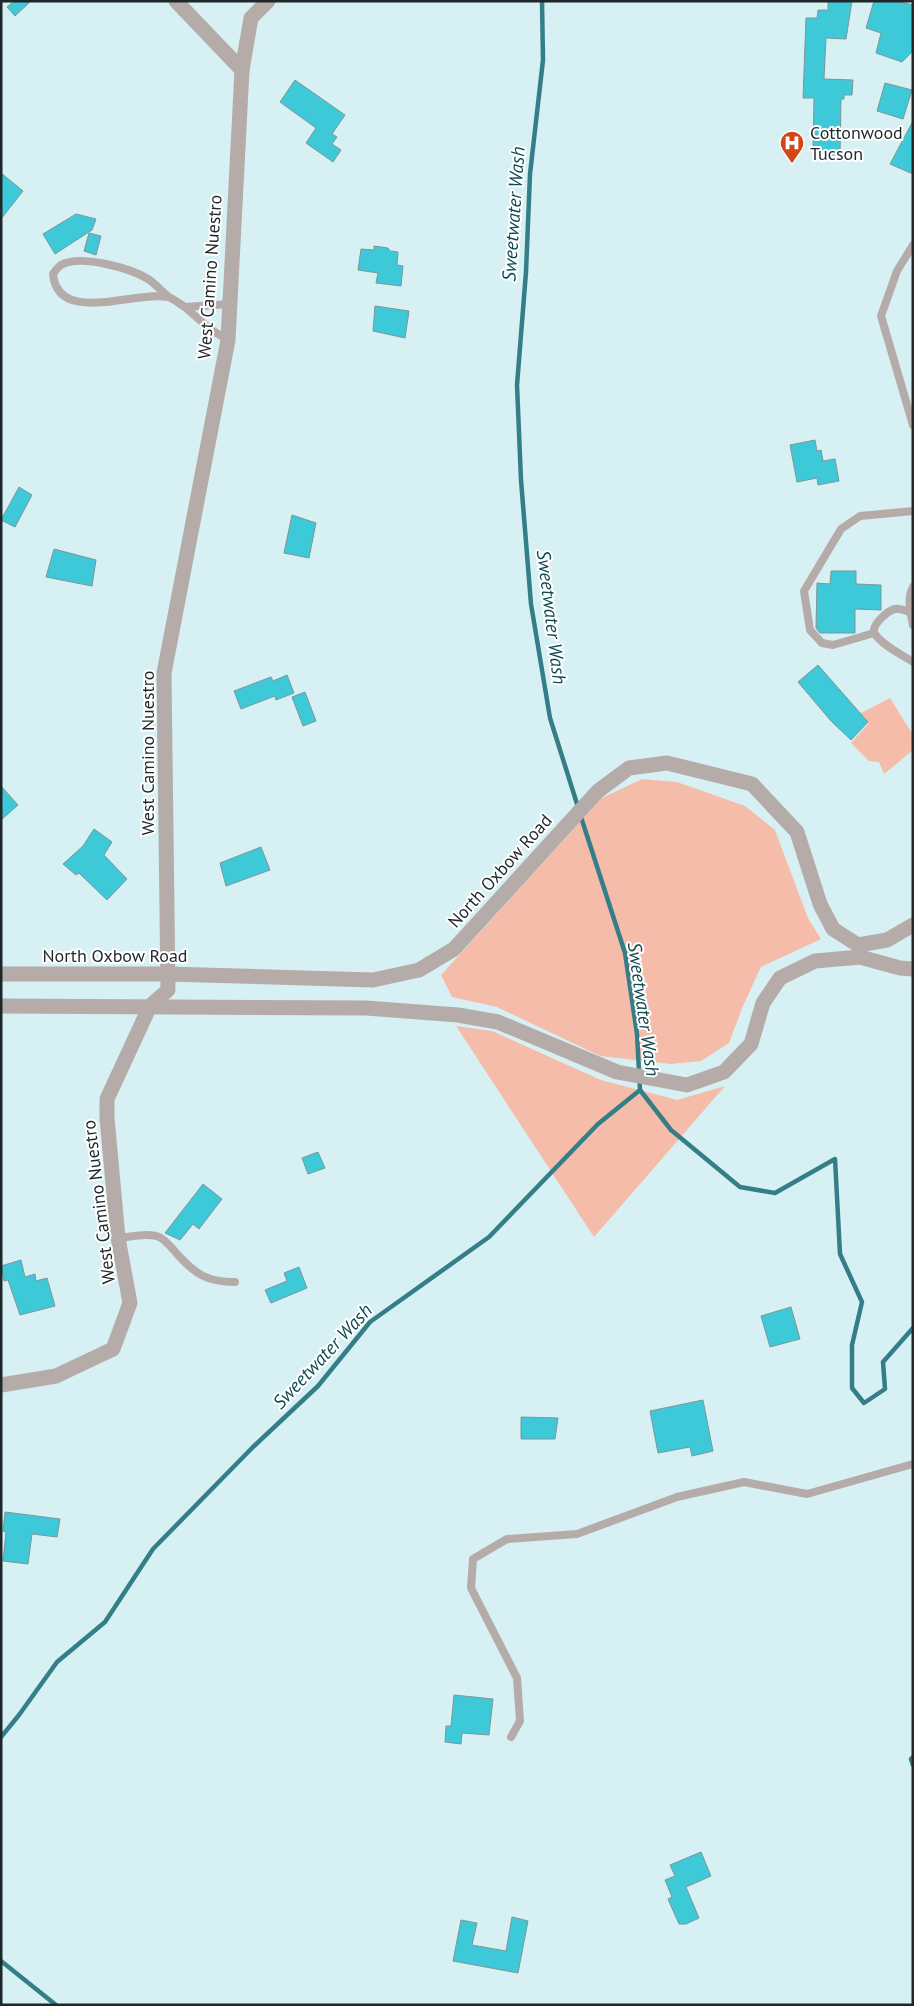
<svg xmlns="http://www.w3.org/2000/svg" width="914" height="2006" font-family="'PT Sans',sans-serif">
  <rect width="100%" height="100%" fill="#d7f0f3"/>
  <g fill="#f6bcaa">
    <polygon points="890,698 913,735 913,750 884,774 879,762 869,761 851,743 869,723 861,713"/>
    <polygon points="642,779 677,782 745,806 775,830 808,918 821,939 761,967 743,1006 729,1043 701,1061 671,1064 600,1056 497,1007 452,997 441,975 602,798"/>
    <polygon points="456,1026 492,1031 601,1080 677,1100 725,1086 594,1237"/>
  </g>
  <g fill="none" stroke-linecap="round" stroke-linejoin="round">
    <g stroke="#347f87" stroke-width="4.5">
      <polyline points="542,1 543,60 530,174 526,272 517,385 521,480 531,604 550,718 578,807"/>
      <polyline points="640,1090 671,1130 740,1187 775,1193 835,1159 840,1254 862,1302 852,1345 852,1388 864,1403 885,1389 883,1362 913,1328"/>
      <polyline points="1,1737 19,1715 57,1662 105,1622 153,1549 253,1447 318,1386 370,1322 489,1237 598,1124 640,1090 637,1034 625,953 580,814"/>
      <polyline points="913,1757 911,1759 913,1765"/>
      <polyline points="1,1961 56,2005"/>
    </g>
  </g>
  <g fill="#3dc9d8" stroke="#7e9698">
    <polygon points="14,1 31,1 15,16 7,7"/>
    <polygon points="828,1 852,1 846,39 826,38 824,79 853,80 852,95 844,95 844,99 841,99 840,155 827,155 827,151 813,151 814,98 803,98 806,18 817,18 818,10 828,10"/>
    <polygon points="874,1 896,1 913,5 913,51 902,62 876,53 881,33 866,28"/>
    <polygon points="295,80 345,115 332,134 337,137 332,144 341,150 333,162 306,143 316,128 280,102"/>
    <polygon points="885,83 912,90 903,119 877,111"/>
    <polygon points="913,121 913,174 890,164"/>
    <polygon points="1,173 23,191 1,219"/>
    <polygon points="76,214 96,219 92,230 55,254 43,234"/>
    <polygon points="89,233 101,236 96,255 84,251"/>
    <polygon points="374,246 388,248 390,251 398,252 397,265 403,266 401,286 376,283 378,273 358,270 361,249 374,250"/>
    <polygon points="375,306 409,311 405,338 373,331"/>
    <polygon points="815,440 817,451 821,450 823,461 835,459 839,481 818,485 817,478 797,482 790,445"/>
    <polygon points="19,487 32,495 15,527 1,520"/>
    <polygon points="292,515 316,523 309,558 284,553"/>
    <polygon points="54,549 96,560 92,586 46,577"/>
    <polygon points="831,571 856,571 856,584 881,585 881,610 855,609 855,633 820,633 816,628 817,583 830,584"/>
    <polygon points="818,665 868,722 851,740 831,721 798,682"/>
    <polygon points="287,675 294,693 276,700 275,696 241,709 234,691 271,677 273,681"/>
    <polygon points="305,692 316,721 303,726 292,697"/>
    <polygon points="1,786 18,805 1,820"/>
    <polygon points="94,829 112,842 104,855 127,879 107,900 79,873 76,875 63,864 83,846"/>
    <polygon points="261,847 270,870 226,886 220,863"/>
    <polygon points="318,1152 325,1168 308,1174 302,1158"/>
    <polygon points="203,1184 222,1199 199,1229 193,1224 180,1240 165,1233"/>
    <polygon points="21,1260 25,1277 35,1274 36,1281 47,1278 55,1306 20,1315 8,1280 4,1281 1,1266"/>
    <polygon points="299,1267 307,1288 271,1303 265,1290 287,1281 284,1273"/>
    <polygon points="791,1307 800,1339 770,1347 761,1316"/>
    <polygon points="703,1400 713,1451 692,1456 690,1447 658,1453 650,1411"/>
    <polygon points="521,1417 558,1418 555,1439 521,1439"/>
    <polygon points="5,1512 60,1519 57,1537 32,1534 28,1564 3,1561 6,1532 3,1531"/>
    <polygon points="454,1695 493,1699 489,1735 462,1733 461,1744 445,1742 446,1726 451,1726"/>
    <polygon points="701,1852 711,1876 686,1887 699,1918 686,1924 679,1924 668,1899 672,1897 665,1880 675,1876 670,1865"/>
    <polygon points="512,1917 528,1921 518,1973 453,1961 461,1920 477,1923 472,1945 506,1951"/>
  </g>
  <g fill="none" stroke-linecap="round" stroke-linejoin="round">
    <g stroke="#b5aca9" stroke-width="8">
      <polyline points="913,245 897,271 881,316 913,425"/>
      <path d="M169 297C162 292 156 284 148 279 130 268 80 254 61 265 58 267 55 271 53 274 58 326 136 290 168 297 174 299 180 304 185 307"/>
      <polyline points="228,340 210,329 185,307 230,304"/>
      <path d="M913 587C907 598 910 612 913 625"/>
      <path d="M913 610 910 612C906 611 899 608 895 609 887 611 870 626 875 634 883 646 901 654 913 662"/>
      <polyline points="874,633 833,645 822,643 810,630 804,591 841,529 860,516 913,511"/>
      <path d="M118 1238C131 1237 150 1232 161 1238 167 1242 173 1249 178 1255 196 1275 208 1282 235 1282"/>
      <polyline points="511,1737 520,1721 517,1678 471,1588 473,1559 507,1539 577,1534 677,1497 744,1482 807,1494 913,1464"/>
    </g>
    <g stroke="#b5aca9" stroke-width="15">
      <polyline points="176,1 242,70"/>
      <polyline points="1,974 167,974 373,980 419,970 454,949 598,791 629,768 667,763 752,784 797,832 820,904 833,929 858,945 887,940 913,925"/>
      <polyline points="1,1006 366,1008 458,1015 498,1022 617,1072 687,1085 724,1072 751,1044 763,1003 780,978 815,961 860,957 900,968 913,969"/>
      <polyline points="1,1385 56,1376 113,1349 130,1303 118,1238 107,1118 107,1099 150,1006 168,990 164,673 228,340 242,70 251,18 268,1"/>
    </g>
  </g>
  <defs>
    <symbol id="hospital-pin" viewBox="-11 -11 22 30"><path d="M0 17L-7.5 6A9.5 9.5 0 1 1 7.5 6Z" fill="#d0481a" stroke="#fff"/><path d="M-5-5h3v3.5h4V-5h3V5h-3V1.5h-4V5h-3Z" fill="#fff"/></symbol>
  </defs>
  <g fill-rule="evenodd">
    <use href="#hospital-pin" x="778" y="129" width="28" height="38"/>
  </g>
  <g text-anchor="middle" stroke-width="4" stroke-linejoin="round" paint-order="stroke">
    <g font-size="18" fill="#1f2829" stroke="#fff" text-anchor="start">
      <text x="810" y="139">Cottonwood<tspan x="810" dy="21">Tucson</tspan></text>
    </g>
    <g font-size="18" fill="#1f2829" stroke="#fff">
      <text transform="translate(210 277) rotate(-86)" y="6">West Camino Nuestro</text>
      <text transform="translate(148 753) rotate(-90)" y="6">West Camino Nuestro</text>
      <text transform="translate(500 871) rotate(-48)" y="6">North Oxbow Road</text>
      <text x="115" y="962">North Oxbow Road</text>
      <text transform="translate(99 1202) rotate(-97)" y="6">West Camino Nuestro</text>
    </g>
    <g font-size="19" font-style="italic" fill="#0e4b51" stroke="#fff">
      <text transform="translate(513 214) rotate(-86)" y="7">Sweetwater Wash</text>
      <text transform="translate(552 617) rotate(83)" y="7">Sweetwater Wash</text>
      <text transform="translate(644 1009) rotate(82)" y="7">Sweetwater Wash</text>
      <text transform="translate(322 1356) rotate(-47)" y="7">Sweetwater Wash</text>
    </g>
  </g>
  <rect width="914" height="2006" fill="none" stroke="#1f2829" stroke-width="5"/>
</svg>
